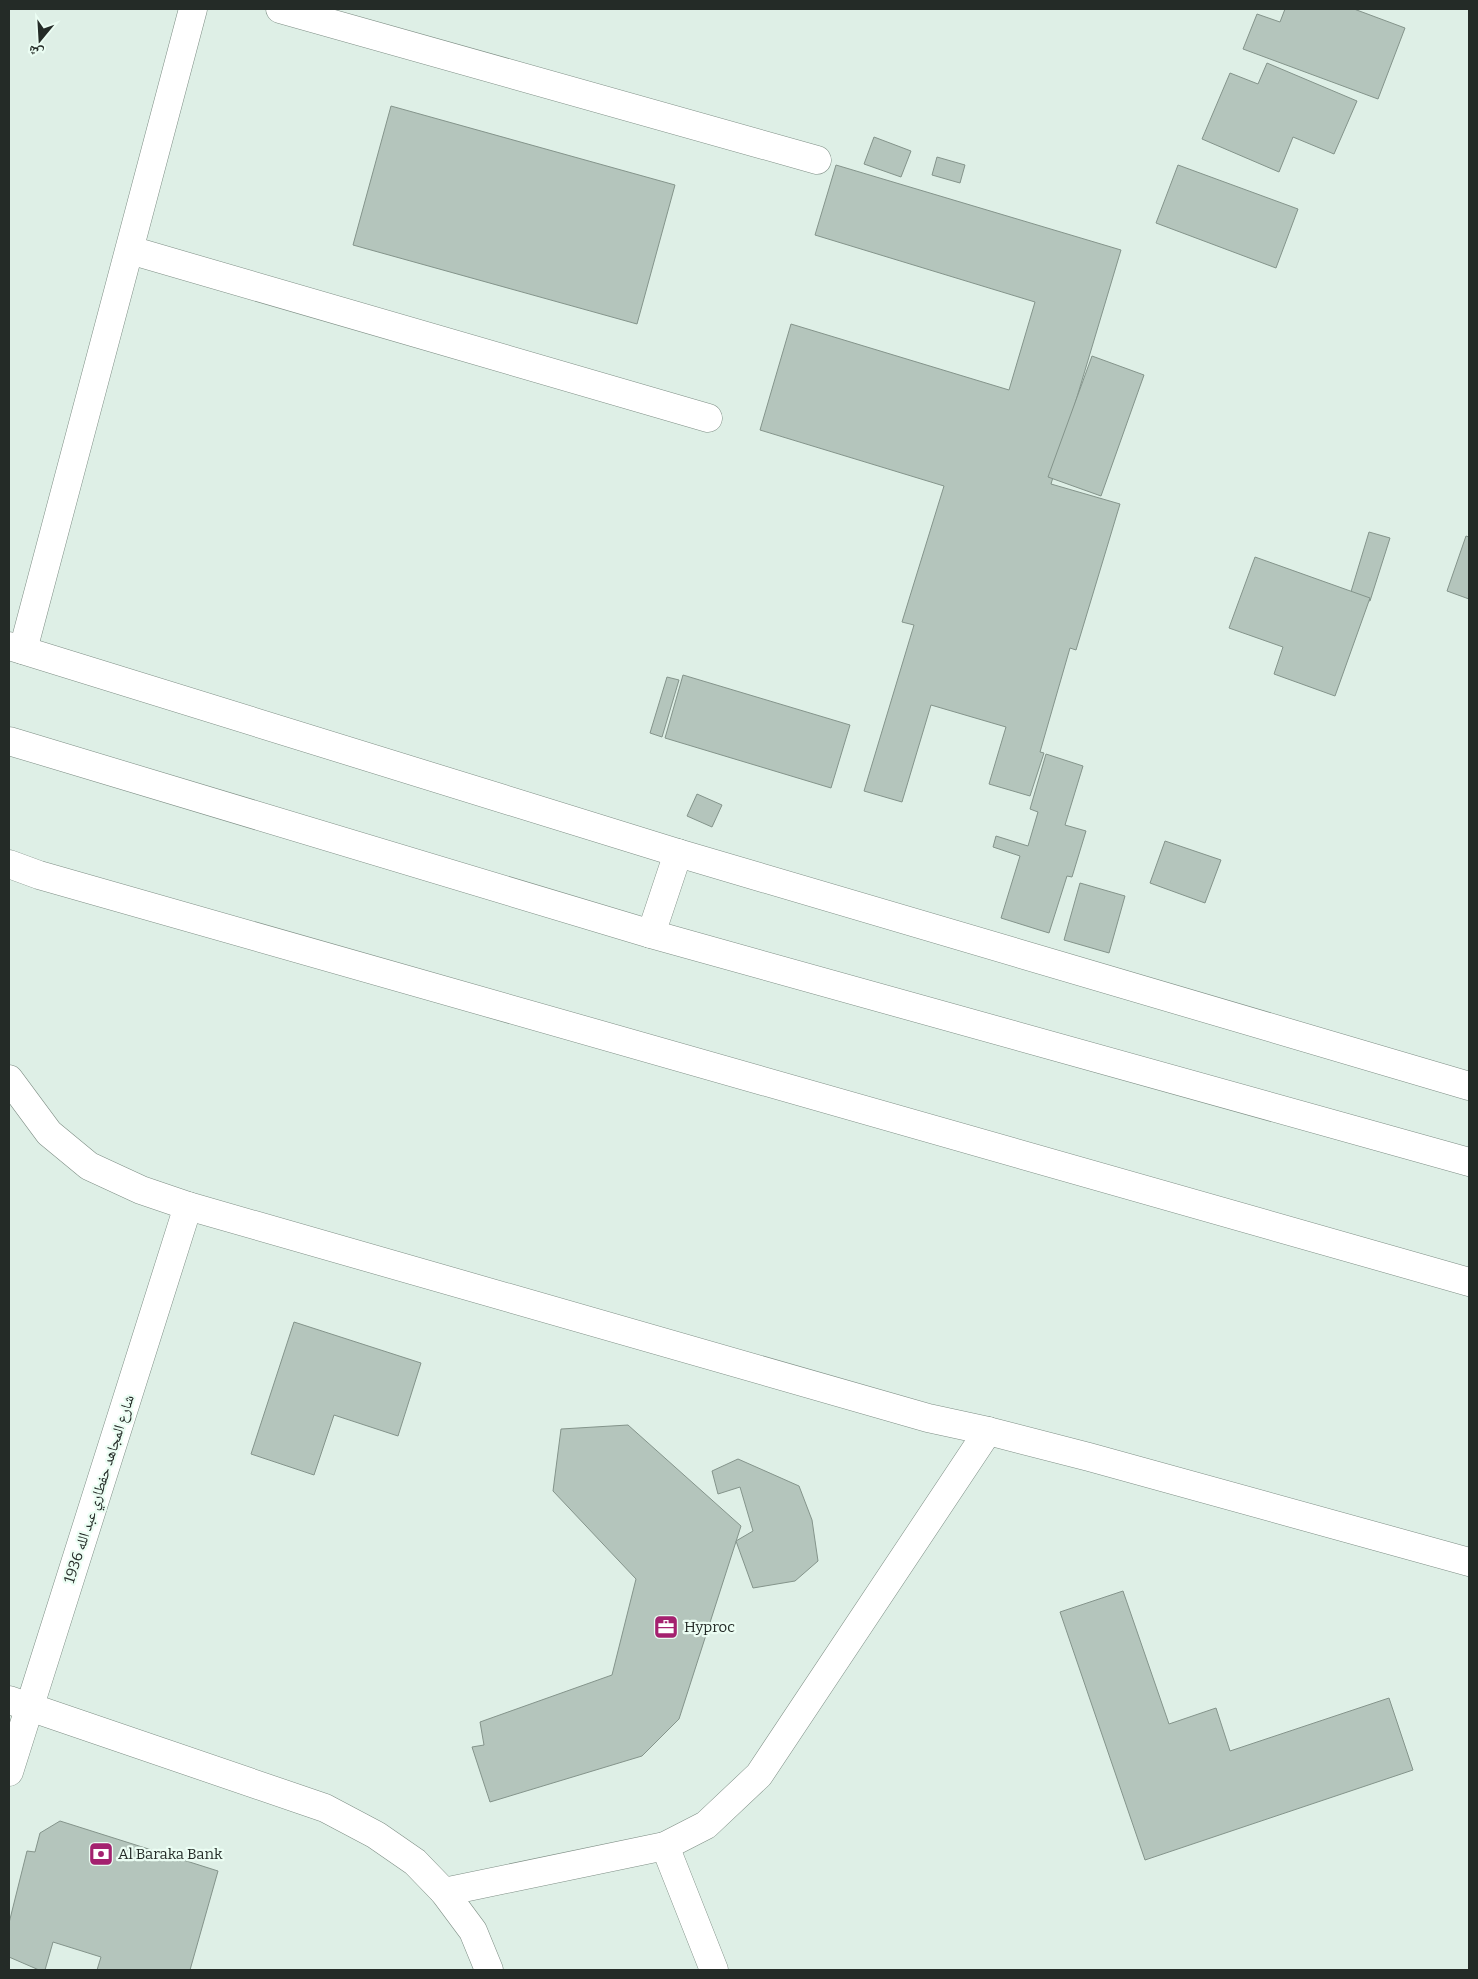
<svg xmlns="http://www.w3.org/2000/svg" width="1478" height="1979" font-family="Bitter,'Noto Naskh Arabic',serif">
  <rect width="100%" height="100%" fill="#deefe6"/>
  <g fill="#b4c5bc" stroke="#84948b">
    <polygon points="1285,9 1354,9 1405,28 1378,99 1243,49 1257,14 1280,22"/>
    <polygon points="1267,63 1357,101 1334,154 1293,137 1279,172 1202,139 1230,73 1258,84"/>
    <polygon points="391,106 675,185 637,324 353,245"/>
    <polygon points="874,137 911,151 901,177 864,164"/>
    <polygon points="937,157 965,165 960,183 932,175"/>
    <polygon points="836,165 1121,250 1051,484 1120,504 1076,650 1070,648 1040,752 1044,753 1030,796 989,784 1006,727 931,705 902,802 864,791 914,625 902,622 944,486 760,430 791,324 1009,390 1035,302 815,235"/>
    <polygon points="1178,165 1298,209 1276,268 1156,223"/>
    <polygon points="1092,356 1144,375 1101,496 1048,477"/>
    <polygon points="1369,532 1390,538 1370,601 1350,595"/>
    <polygon points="1466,536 1469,537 1469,599 1447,591"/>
    <polygon points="1255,557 1370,598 1335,696 1274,674 1283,647 1229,628"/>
    <polygon points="683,675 850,725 831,788 665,738"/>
    <polygon points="667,677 679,680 662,737 650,733"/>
    <polygon points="1046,754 1083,766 1065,825 1086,831 1072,877 1067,876 1049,933 1001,918 1020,856 993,847 996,836 1028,846 1038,812 1030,809"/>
    <polygon points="697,794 722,805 712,827 687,816"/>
    <polygon points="1165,841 1221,860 1205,903 1150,883"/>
    <polygon points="1080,883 1125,896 1109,953 1064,940"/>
    <polygon points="294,1322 421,1363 398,1436 334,1415 314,1475 251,1454"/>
    <polygon points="628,1425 741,1526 679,1719 642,1756 490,1802 472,1747 484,1745 480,1722 612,1675 636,1579 553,1491 561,1429"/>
    <polygon points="738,1459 799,1486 812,1520 818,1561 795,1581 753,1588 736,1541 753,1531 740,1487 718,1494 712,1471"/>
    <polygon points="1123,1591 1169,1724 1216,1708 1230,1751 1389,1698 1413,1770 1145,1860 1060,1612"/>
    <polygon points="60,1821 218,1871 190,1970 97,1970 101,1957 53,1942 45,1970 39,1970 9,1957 9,1923 27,1851 35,1852 40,1833"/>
  </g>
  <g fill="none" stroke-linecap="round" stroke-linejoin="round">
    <defs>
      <g id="minor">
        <polyline points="280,9 817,160"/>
        <polyline points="130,250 708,418"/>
        <polyline points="9,646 678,853 1469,1086"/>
        <polyline points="23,650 193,9"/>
        <polyline points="9,1079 49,1133 89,1166 141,1190 188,1206 928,1418 988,1431 1089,1457 1469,1562"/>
        <polyline points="9,1700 325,1808 376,1835 415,1862 444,1892 473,1931 489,1970"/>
        <polyline points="9,1772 188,1206"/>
        <polyline points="665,1846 714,1970"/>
        <polyline points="444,1892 665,1846 706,1825 759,1775 988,1431"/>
      </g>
      <g id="major">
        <polyline points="9,741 651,934 1469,1162"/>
        <polyline points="9,864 39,875 1469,1282"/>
        <polyline points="651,934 678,853"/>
      </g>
    </defs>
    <use href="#minor" stroke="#7e8e85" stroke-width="29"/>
    <use href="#major" stroke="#7e8e85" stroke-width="29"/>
    <use href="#minor" stroke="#fff" stroke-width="28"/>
    <use href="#major" stroke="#fff" stroke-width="28"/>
  </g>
  <defs>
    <symbol id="office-square" viewBox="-11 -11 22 22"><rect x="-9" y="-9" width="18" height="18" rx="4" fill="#a4216f" stroke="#ebfdf3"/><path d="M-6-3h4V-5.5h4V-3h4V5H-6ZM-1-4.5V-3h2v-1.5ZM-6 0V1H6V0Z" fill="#fff"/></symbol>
    <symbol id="bank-square" viewBox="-11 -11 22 22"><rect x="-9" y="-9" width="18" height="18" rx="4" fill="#a4216f" stroke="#ebfdf3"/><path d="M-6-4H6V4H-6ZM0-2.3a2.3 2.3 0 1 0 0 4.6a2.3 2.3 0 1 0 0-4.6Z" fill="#fff"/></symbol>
  </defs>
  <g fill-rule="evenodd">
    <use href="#office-square" x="652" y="1613" width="28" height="28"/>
    <use href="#bank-square" x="87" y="1840" width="28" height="28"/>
  </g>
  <g text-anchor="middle" stroke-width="4.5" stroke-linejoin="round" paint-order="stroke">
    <g font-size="15" fill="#242b27" stroke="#ebfdf3">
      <text transform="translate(99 1489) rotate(-72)" y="5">شارع المجاهد حفطاري عبد الله 1936</text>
    </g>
    <g font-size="15" fill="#242b27" stroke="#ebfdf3" text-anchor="start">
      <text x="684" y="1632">Hyproc</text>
      <text x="118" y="1859">Al Baraka Bank</text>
    </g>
  </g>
  <rect width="1478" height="1979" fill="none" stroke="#242b27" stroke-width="20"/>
  <g transform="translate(40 40) rotate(198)" stroke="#ebfdf3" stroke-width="4" paint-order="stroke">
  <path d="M0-4L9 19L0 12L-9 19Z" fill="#242b27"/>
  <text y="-8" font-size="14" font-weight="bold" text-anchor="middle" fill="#242b27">ش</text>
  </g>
</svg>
